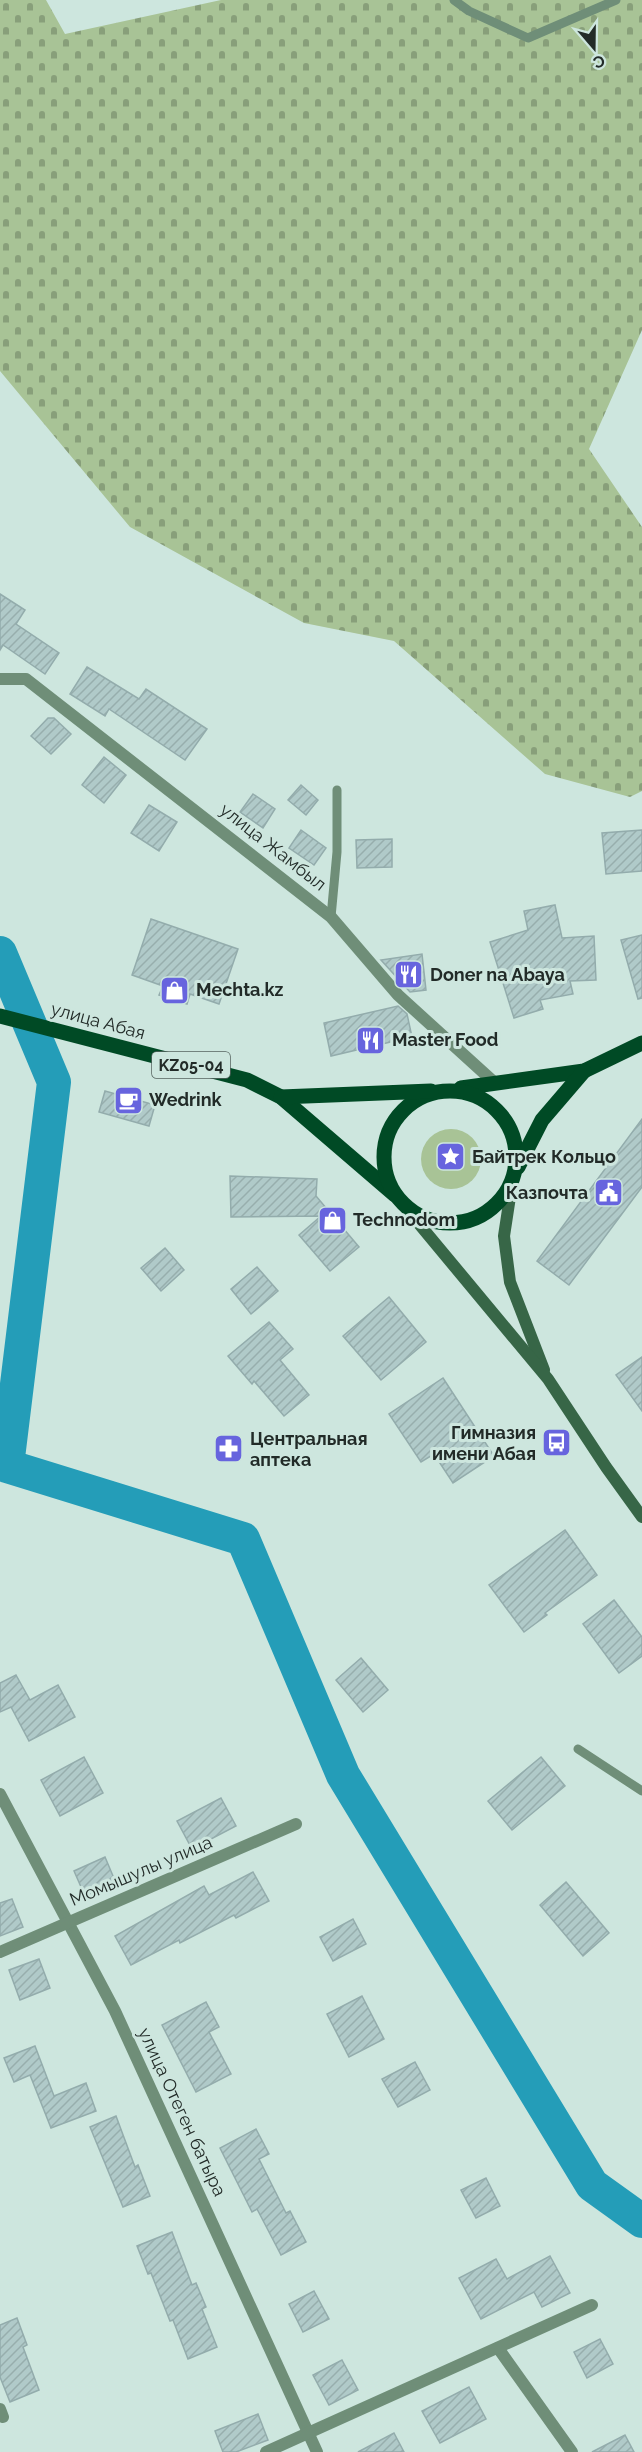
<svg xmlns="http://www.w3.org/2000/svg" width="642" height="2452" font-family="Raleway,sans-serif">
  <defs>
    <pattern id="cemetery-stones" width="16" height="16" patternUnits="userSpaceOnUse" patternTransform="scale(1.5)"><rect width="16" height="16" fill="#a8c396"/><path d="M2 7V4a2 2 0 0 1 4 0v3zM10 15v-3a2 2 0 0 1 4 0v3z" fill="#889f7a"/></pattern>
    <pattern id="building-hatch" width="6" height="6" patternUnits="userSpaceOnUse" patternTransform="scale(1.5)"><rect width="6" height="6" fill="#b0cac9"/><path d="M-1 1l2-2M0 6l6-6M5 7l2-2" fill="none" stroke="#97aead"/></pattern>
  </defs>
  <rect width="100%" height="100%" fill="#cde6de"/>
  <circle fill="#a8c396" cx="451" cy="1159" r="30"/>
  <polygon fill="url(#cemetery-stones)" points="0,0 46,0 65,34 221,0 642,0 642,330 589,449 642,527 642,791 630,797 545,774 394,641 304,623 130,527 0,371"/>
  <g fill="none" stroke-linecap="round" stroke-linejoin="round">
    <polyline stroke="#249db8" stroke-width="34" points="0,953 54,1082 7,1466 243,1539 343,1775 592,2185 642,2221"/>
  </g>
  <g fill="url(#building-hatch)" stroke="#93acac" stroke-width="1.5">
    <polygon points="0,594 25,610 16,624 59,653 45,674 3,645 0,650"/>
    <polygon points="87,667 139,699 146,689 207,729 185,760 109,709 105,716 70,694"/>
    <polygon points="48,718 54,718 71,734 51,754 31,736"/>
    <polygon points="104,757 126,775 104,803 82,785"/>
    <polygon points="301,785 318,800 306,815 288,800"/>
    <polygon points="253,794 275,809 263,828 240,812"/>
    <polygon points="149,805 177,822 159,851 131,833"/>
    <polygon points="301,830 326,848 314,865 289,848"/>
    <polygon points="642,830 642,871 606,874 602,833"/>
    <polygon points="392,839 392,867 357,868 356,840"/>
    <polygon points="555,905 562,938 594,936 596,980 570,981 573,994 540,1000 543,1009 514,1018 490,942 528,930 524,911"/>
    <polygon points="151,919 238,949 219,1004 190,994 187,1004 159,995 163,986 132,975"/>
    <polygon points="642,935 642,998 638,999 621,940"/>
    <polygon points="422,954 426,990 410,992 381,960"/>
    <polygon points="398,1006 407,1014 412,1037 331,1056 324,1023"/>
    <polygon points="105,1091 155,1105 149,1126 99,1112"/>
    <polygon points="642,1119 642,1187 569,1285 537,1261"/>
    <polygon points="230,1176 317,1179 316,1196 359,1247 330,1271 299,1235 321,1216 231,1217"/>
    <polygon points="165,1248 184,1270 161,1291 141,1268"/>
    <polygon points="257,1267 278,1291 251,1314 231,1289"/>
    <polygon points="389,1297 426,1342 381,1380 343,1336"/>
    <polygon points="269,1322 293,1349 280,1360 309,1395 284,1416 254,1381 252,1384 228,1356"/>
    <polygon points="642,1357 642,1411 616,1375"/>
    <polygon points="443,1378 494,1456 453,1483 434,1454 421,1462 389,1414"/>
    <polygon points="565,1530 597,1575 545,1613 547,1615 524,1632 489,1585"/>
    <polygon points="614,1600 642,1637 642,1656 619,1673 583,1624"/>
    <polygon points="361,1658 388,1690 363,1712 336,1680"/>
    <polygon points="16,1675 30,1700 58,1685 75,1717 29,1741 11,1707 0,1712 0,1683"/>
    <polygon points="84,1757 103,1793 60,1816 41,1780"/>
    <polygon points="541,1757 565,1786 512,1830 488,1801"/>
    <polygon points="221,1798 236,1826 192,1849 177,1821"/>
    <polygon points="105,1857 116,1883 85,1896 74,1871"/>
    <polygon points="253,1872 269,1901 236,1918 234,1915 180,1943 179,1940 131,1965 115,1936 204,1886 209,1895"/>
    <polygon points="566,1882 609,1933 583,1956 540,1905"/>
    <polygon points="12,1899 23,1927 0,1936 0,1903"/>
    <polygon points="353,1919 366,1944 333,1961 320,1937"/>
    <polygon points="39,1959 50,1988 20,2000 9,1970"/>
    <polygon points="362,1996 384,2039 349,2057 327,2014"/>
    <polygon points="206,2002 219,2027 209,2032 231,2074 196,2092 162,2025"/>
    <polygon points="35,2046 54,2096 86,2083 96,2111 51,2128 30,2075 14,2082 4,2058"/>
    <polygon points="415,2062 430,2090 398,2107 382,2079"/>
    <polygon points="116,2116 135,2167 138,2165 150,2196 123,2207 90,2127"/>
    <polygon points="256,2129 269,2154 259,2159 286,2213 290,2211 306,2242 281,2255 257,2209 252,2212 220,2148"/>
    <polygon points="486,2178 500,2206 476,2218 461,2190"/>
    <polygon points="172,2232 192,2285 196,2283 206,2307 202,2309 217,2347 188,2359 173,2320 170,2321 151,2273 148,2274 137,2246"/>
    <polygon points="550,2256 570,2293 542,2307 534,2292 481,2319 459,2278 496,2259 507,2279"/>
    <polygon points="314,2291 329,2319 303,2332 289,2304"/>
    <polygon points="17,2318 27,2345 23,2347 39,2390 10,2402 0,2377 0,2325"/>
    <polygon points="600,2339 613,2364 587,2378 574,2352"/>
    <polygon points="342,2360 358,2390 329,2405 313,2375"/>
    <polygon points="469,2387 486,2419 440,2443 422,2411"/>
    <polygon points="258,2414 268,2440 236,2452 223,2452 215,2431"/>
    <polygon points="394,2433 404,2452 358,2452"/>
    <polygon points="625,2435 634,2452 592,2452"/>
  </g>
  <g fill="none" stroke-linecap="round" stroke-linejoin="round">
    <g stroke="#6f8e78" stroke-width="9">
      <polyline points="454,0 469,11 528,38 616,0"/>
      <polyline points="331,917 337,852 337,790"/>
      <polyline points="578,1749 642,1791"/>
    </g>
    <g stroke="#6f8e78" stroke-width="12">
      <polyline points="0,679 26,679 331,917 398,995 496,1084"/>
      <polyline points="0,1794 115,2011 317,2452"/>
      <polyline points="0,1952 296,1824"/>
      <polyline points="498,2348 572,2452"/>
      <polyline points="0,2409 3,2417"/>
      <polyline points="266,2452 592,2305"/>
    </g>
    <g stroke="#376647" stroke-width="12">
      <polyline points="513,1177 504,1236 510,1282 544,1370"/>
      <polyline points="395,1195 548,1379 606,1467 642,1517"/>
    </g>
    <g stroke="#004a25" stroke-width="15">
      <polyline points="0,1016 247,1080 281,1097 395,1195"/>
      <polyline points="461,1088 584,1071 642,1043"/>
      <circle cx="450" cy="1157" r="66"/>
      <polyline points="281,1097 431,1091"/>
      <polyline points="518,1167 542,1120 584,1071"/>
    </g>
  </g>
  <defs>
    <symbol id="restaurant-square" viewBox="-11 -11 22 22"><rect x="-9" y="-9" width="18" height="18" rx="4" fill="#6764de" stroke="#cde6de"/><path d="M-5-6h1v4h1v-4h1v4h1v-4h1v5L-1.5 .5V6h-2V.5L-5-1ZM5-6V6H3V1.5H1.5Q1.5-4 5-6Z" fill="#fff"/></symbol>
    <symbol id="shop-square" viewBox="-11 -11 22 22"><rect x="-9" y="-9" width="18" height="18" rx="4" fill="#6764de" stroke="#cde6de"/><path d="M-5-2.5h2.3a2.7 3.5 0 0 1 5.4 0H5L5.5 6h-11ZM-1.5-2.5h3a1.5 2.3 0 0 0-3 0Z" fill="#fff"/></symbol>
    <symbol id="cafe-square" viewBox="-11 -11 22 22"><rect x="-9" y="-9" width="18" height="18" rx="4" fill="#6764de" stroke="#cde6de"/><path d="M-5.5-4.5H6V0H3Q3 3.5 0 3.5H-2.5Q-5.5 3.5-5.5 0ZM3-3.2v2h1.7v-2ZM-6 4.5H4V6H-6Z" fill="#fff"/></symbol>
    <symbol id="sight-square" viewBox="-11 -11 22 22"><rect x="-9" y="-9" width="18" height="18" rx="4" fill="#6764de" stroke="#cde6de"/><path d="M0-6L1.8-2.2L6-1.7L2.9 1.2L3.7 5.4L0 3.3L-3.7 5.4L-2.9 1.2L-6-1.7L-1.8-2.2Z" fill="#fff"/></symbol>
    <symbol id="civic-square" viewBox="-11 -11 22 22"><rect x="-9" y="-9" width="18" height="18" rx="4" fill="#6764de" stroke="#cde6de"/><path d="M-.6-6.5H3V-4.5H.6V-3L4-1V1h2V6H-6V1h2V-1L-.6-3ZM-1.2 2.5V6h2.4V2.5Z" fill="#fff"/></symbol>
    <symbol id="bus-square" viewBox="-11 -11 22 22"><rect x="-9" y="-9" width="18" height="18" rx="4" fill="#6764de" stroke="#cde6de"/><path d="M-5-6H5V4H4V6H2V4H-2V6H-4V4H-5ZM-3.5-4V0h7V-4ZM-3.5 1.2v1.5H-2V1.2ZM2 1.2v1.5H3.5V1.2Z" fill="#fff"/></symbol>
    <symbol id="pharmacy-square" viewBox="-11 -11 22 22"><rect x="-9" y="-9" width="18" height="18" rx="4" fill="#6764de" stroke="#cde6de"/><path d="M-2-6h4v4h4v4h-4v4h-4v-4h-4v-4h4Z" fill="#fff"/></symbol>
  </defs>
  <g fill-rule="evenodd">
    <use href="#restaurant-square" x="392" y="958" width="33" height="33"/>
    <use href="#shop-square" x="158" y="974" width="33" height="33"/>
    <use href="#restaurant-square" x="354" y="1024" width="33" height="33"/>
    <use href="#cafe-square" x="112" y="1084" width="33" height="33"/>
    <use href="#sight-square" x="434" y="1140" width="33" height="33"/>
    <use href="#civic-square" x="592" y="1176" width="33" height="33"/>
    <use href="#shop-square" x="316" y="1204" width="33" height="33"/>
    <use href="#bus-square" x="540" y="1426" width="33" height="33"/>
    <use href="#pharmacy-square" x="212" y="1432" width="33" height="33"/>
  </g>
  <g text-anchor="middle" stroke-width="6" stroke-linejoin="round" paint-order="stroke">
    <rect fill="#cde6de" stroke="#55635f" stroke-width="1.5" x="152" y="1052" width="78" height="26" rx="4.5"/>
    <g font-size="16" font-weight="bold" fill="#222b28">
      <text x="191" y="1071">KZ05-04</text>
    </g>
    <g font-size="18" fill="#222b28" stroke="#cde6de">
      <text transform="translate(273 847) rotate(38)" y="6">улица Жамбыл</text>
      <text transform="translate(98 1021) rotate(15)" y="6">улица Абая</text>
      <text transform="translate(141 1871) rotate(-23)" y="6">Момышулы улица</text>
      <text transform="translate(182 2112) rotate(65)" y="6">улица Отеген батыра</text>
    </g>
    <g font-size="18" font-weight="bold" fill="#222b28" stroke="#cde6de" text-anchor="start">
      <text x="430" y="981">Doner na Abaya</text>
      <text x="196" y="996">Mechta.kz</text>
      <text x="392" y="1046">Master Food</text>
      <text x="149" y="1106">Wedrink</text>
      <text x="472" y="1163">Байтрек Кольцо</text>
      <text x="588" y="1199" text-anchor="end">Казпочта</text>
      <text x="353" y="1226">Technodom</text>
      <text x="536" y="1439" text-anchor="end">Гимназия<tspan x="536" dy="21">имени Абая</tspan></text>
      <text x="250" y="1445">Центральная<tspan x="250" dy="21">аптека</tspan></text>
    </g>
  </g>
  <g transform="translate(594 48) rotate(160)" stroke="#cde6de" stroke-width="4.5" paint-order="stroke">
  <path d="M0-4.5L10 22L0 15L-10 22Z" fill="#222b28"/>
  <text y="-9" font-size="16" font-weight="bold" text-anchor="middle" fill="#222b28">С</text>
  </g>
</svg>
